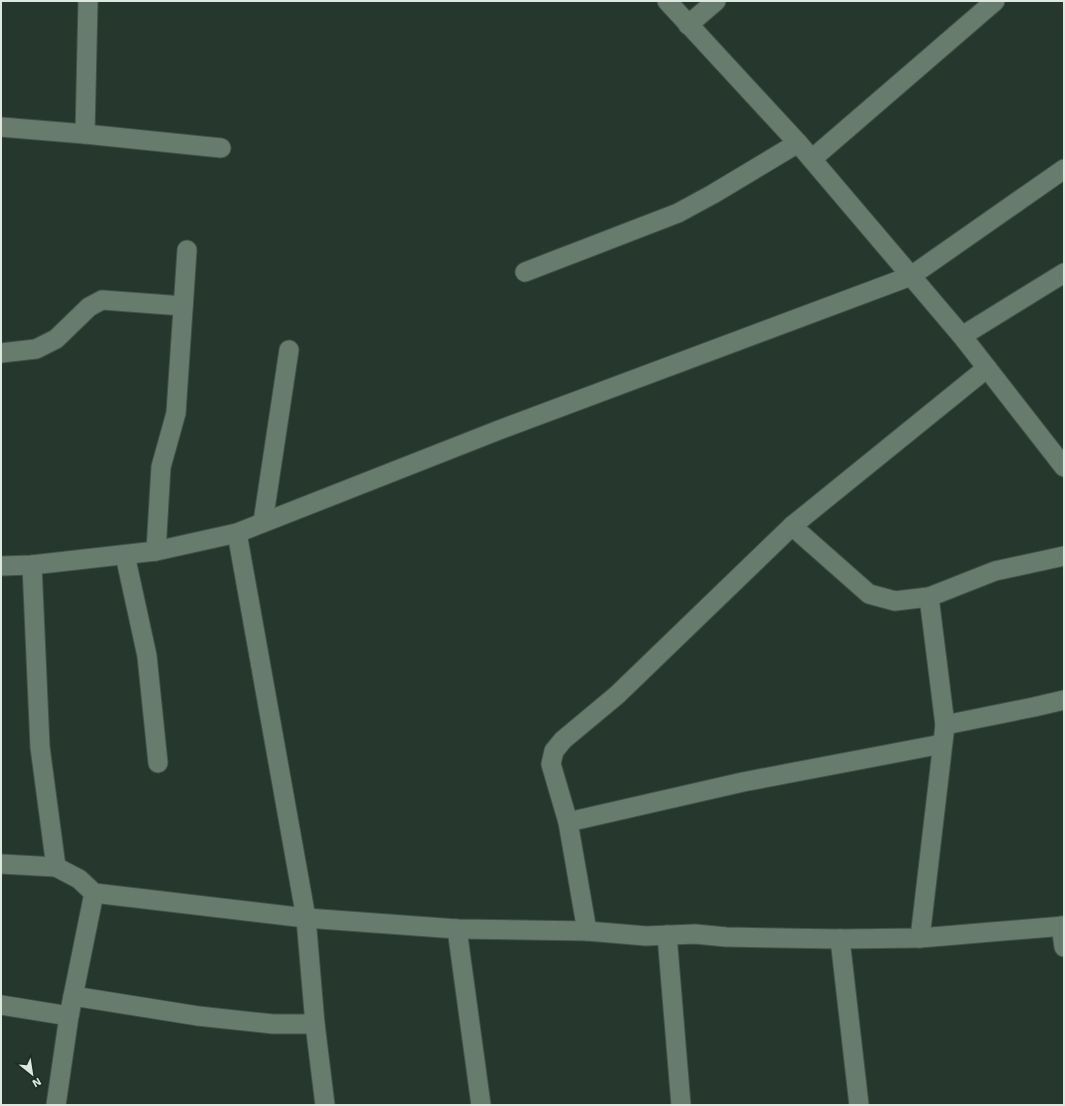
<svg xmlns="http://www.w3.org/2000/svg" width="1065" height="1106" font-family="'Work Sans',sans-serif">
  <rect width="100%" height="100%" fill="#26382d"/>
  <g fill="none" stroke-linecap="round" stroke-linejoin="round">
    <defs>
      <g id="minor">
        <polyline points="667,1 798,143 962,336 1064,467"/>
        <polyline points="688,25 716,1"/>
        <polyline points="1,127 85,134 221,148"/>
        <polyline points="85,134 88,1"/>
        <polyline points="812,159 995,1"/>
        <polyline points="525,272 678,213 713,194 798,143"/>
        <polyline points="962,336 1064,273"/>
        <polyline points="1,353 36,349 56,339 89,307 102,300 183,306"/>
        <polyline points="263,522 289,350"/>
        <polyline points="792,526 869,594 895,601 929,597 995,571 1064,556"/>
        <polyline points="237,533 306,918 315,1024 325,1105"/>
        <polyline points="156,551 161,467 176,413 187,250"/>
        <polyline points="125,555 147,656 158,763"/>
        <polyline points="32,565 40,747 56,867"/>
        <polyline points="1,566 32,565 156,551 237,533 499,430 911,276 1064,169"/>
        <polyline points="945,725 1034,707 1064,700"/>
        <polyline points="568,822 743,782 942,744"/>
        <polyline points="1,864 56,867 79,879 94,893 306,918 457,929 587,931 646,936 695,934 726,937 840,939 920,938 1064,926"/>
        <polyline points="1061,926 1064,947"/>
        <polyline points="457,929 481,1105"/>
        <polyline points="587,931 568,822 551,764 554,751 563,740 617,695 792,526 987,368"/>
        <polyline points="667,935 681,1105"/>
        <polyline points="920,938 945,725 929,597"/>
        <polyline points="840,939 859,1105"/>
        <polyline points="73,996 198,1016 273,1024 315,1024"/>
        <polyline points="1,1005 69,1016"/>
        <polyline points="56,1105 69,1016 94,893"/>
      </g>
    </defs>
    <use href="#minor" stroke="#44534a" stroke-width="21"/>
    <use href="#minor" stroke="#687c6e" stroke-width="19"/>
  </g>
  <rect width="1065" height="1106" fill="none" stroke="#dce8e0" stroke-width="4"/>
  <g transform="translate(32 1074) rotate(150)" stroke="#1c2e23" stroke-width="3" paint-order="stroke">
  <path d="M0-3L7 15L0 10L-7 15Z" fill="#dce8e0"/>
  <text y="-6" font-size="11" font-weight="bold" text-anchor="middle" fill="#dce8e0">N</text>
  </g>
</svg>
